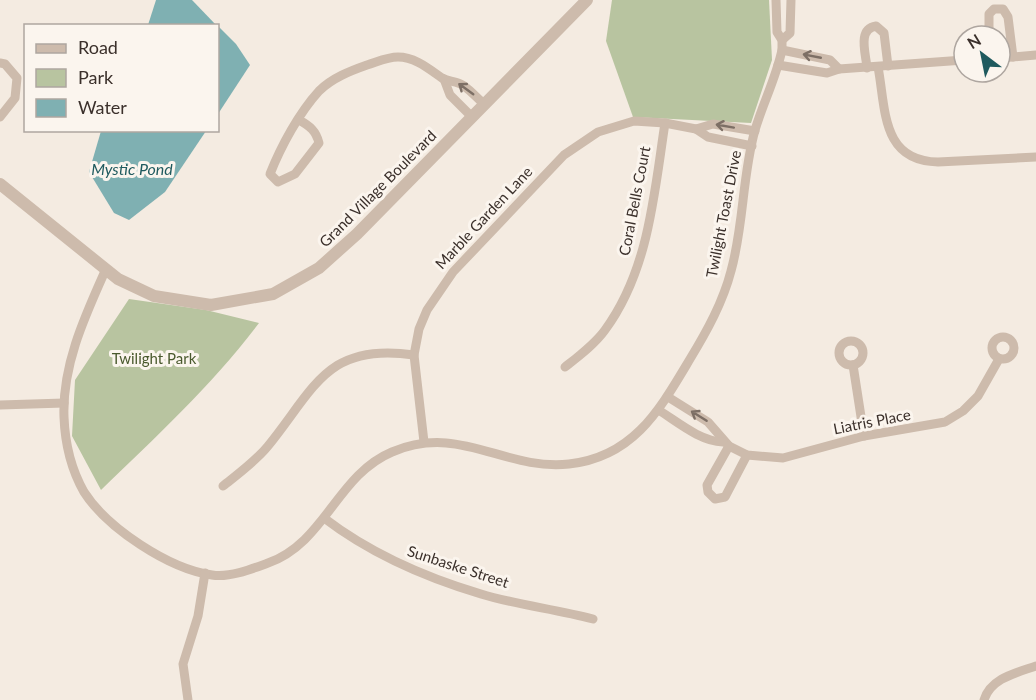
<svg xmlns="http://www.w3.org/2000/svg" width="1036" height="700" font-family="Lato,sans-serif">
  <rect width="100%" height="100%" fill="#f4ebe1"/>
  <g fill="#b8c4a0">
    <polygon points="612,0 769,0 772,60 751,123 633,117 606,41"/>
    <path d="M129 299 206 310 259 323C213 384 156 437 101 490L72 436 75 380Z"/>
  </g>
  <g fill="#7fb0b2">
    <polygon points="156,0 192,0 217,26 148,25"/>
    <polygon points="218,26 236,44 250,65 218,114"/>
    <polygon points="101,131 102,130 206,131 165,192 129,220 114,213 89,172"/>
  </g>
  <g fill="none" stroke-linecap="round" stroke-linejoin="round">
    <g stroke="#cdbbac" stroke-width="9">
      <polyline points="989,36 989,14 994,9 1003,9 1008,17 1013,57"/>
      <polyline points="782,40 790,33 791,0"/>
      <polyline points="782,50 830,60 839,69"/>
      <polyline points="1000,58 1036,55"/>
      <polyline points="0,63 5,64 17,78 15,98 0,117"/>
      <polyline points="778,65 827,73 839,69 964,60"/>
      <path d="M878 67C886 109 881 161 938 162L1036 157"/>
      <path d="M867 68C866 54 857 29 876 26L884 33 888 66"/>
      <polyline points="444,79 450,95 472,117"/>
      <path d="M299 120C310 126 316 131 319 143L295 174 278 182 270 174C281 146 299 113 319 91 332 78 350 71 367 65 377 62 387 57 398 57 415 57 429 69 442 78 449 82 457 81 464 86 471 91 477 98 484 104"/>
      <polyline points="696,129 713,124 755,131"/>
      <path d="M106 269C85 316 62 365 64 417 65 444 71 469 84 492 107 528 169 569 212 575 229 578 252 569 268 563 325 543 337 475 392 452 460 423 504 471 569 464 634 457 660 409 690 359 707 331 723 302 731 271 744 225 742 176 755 130 763 103 776 78 782 50V40L777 32 776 0"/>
      <circle cx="1003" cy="348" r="11"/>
      <circle cx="851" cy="353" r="12"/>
      <polyline points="853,365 864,436"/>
      <path d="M565 367C579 356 595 344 605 330 649 270 654 194 665 123"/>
      <polyline points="668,397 708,422 729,446 747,455 783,458 864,436 945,422 963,411 978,396 999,359"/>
      <polyline points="0,405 64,403"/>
      <path d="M660 411C679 423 700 441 723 442"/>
      <polyline points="424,442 414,355 419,329 427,310 453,272 564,155 598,132 634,121 665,123 696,129 708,137 752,146"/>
      <polyline points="729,446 707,485 708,492 715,499 725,497 747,455"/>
      <path d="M223 486C238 474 256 461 268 446 315 388 327 342 414 355"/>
      <path d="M324 518C371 554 424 577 481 594 517 605 556 609 593 619"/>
      <polyline points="188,700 183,664 198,616 205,573"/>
      <path d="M984 700C991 678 1016 673 1036 666"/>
    </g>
    <polyline stroke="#cdbbac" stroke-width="12" points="0,184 118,279 154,296 211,305 273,294 319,268 357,234 587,0"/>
  </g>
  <defs><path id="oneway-shaft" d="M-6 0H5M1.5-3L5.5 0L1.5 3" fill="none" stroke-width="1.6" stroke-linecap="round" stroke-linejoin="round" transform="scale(1.5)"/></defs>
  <g stroke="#7d6f65">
    <use href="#oneway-shaft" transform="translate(812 56) rotate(-169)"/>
    <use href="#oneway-shaft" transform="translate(466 89) rotate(-144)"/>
    <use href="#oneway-shaft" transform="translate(725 126) rotate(-170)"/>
    <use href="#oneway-shaft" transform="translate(699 416) rotate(-148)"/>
  </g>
  <g text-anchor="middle" stroke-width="6" stroke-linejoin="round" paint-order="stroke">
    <g font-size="15" fill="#3b302b" stroke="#fbf5ee">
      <text transform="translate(378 189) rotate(-45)" y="5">Grand Village Boulevard</text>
      <text transform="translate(635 201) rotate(-79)" y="5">Coral Bells Court</text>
      <text transform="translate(724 214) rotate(-79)" y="5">Twilight Toast Drive</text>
      <text transform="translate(484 218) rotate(-47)" y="5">Marble Garden Lane</text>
      <text transform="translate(872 422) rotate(-11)" y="5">Liatris Place</text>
      <text transform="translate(458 567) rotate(18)" y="5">Sunbaske Street</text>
    </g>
    <g font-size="15" fill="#4a5a2e" stroke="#fbf5ee">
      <text x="154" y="364">Twilight Park</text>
    </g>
    <g font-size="16" font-style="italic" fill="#1f5a5e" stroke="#fbf5ee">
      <text x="132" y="175">Mystic Pond</text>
    </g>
  </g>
  <rect x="24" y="24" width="195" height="108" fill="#fbf5ee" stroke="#aea6a0" stroke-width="1.5"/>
  <rect x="36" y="44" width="30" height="9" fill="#cdbbac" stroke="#aea6a0" stroke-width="1.5"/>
  <text x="78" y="54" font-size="18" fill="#3b302b">Road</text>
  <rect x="36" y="69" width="30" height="18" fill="#b8c4a0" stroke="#aea6a0" stroke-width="1.5"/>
  <text x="78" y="84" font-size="18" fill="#3b302b">Park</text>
  <rect x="36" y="99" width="30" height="18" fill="#7fb0b2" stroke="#aea6a0" stroke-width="1.5"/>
  <text x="78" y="114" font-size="18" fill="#3b302b">Water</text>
  <g transform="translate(982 54) rotate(328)"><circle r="28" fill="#fbf5ee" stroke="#aea6a0" stroke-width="1.5"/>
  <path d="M0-4.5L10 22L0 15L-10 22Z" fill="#1f5a5e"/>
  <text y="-9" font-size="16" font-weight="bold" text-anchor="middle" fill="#3b302b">N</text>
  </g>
</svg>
